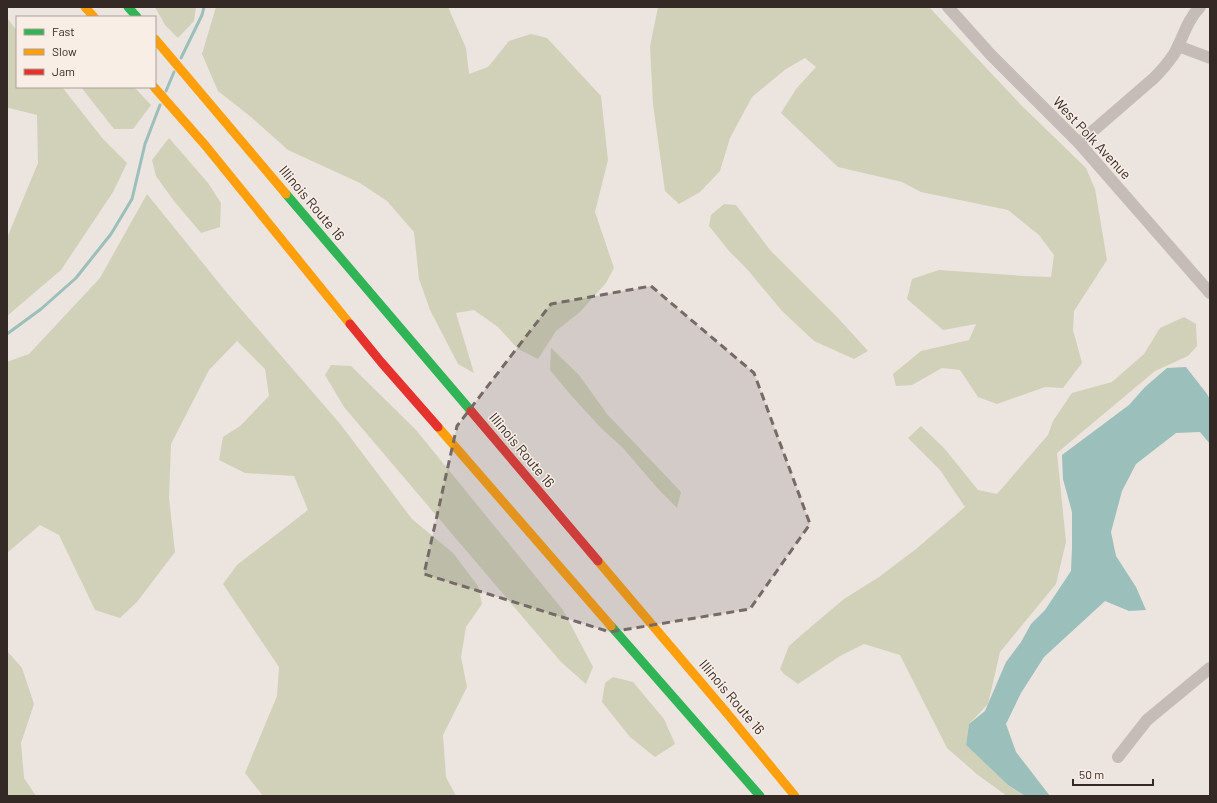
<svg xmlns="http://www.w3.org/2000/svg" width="1217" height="803" font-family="Barlow,sans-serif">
  <rect width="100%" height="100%" fill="#ece4df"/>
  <g fill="#d0d1b8">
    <polygon points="155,7 196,7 194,21 178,38 165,25"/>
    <polygon points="216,7 448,7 466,48 469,74 488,67 509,41 531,34 547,38 601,96 608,160 595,212 614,268 606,283 580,312 556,331 538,359 518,349 498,327 474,310 456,313 474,373 458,364 430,310 419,279 414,232 387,201 360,183 288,150 251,117 218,91 202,54"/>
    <polygon points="658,7 929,7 1021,105 1086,168 1095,189 1107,260 1074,311 1073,330 1082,363 1063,388 1045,387 997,404 978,397 960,370 942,368 912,385 896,386 893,374 921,351 969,340 976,324 943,330 907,299 912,279 939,270 1024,276 1051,277 1054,255 1039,235 1008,210 921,192 902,182 838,167 781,113 796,89 816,67 805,58 786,69 752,97 730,138 720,171 700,192 679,204 665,191 653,104 650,47"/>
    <polygon points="7,18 17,31 17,87 62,87 103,139 127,163 113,192 61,270 7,316 7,238 38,163 37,115 9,108 7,108"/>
    <polygon points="81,87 134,87 151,105 133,129 114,129"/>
    <polygon points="169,138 208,183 221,203 220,227 201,233 174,201 156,176 152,160"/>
    <polygon points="147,194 227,293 341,425 412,519 453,553 478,586 482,604 466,627 461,657 467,687 443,735 446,777 456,796 263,796 245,773 277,696 279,667 223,584 237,565 308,510 294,476 245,473 219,460 223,437 240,426 269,396 265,369 237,341 209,370 171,444 169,498 175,552 137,602 120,618 95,610 59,535 40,525 7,553 7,362 29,354 100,278"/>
    <polygon points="724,204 736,205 770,250 838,318 868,351 854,359 814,341 782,311 747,269 729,251 709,226 711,215"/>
    <polygon points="1184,317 1196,324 1197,346 1188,356 1155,371 1057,453 1066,542 1056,584 1000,652 988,704 969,724 966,745 1008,785 1024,796 1007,796 978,775 947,748 900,655 864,644 840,656 798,684 784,674 780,669 789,646 806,631 844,599 879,577 916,549 965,507 940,470 908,438 921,426 944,448 978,490 997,494 1048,435 1053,421 1072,393 1112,382 1144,354 1160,328"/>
    <polygon points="551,348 579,375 607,414 681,492 677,508 659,490 623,448 601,428 569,393 550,370"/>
    <polygon points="331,365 351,366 416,430 563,610 593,667 586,684 561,662 344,407 325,375"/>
    <polygon points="7,651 22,668 34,704 21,743 24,778 36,796 7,796"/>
    <polygon points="613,677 633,682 664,719 675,744 655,757 630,737 602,702 605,683"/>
  </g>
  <polygon fill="#9bbfba" points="1186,367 1207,394 1210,400 1210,444 1200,432 1176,433 1136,464 1122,491 1111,532 1116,556 1136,587 1146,610 1129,611 1105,601 1044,657 1021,693 1006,724 1016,752 1050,796 1025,796 1008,785 966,745 969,724 985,711 1006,662 1021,642 1031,624 1045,610 1071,571 1072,548 1072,512 1063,479 1062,455 1129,405 1145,387 1167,368"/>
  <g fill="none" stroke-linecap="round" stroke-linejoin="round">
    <g stroke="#9bbfba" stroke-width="3">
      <polyline points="181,58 202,15 204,7"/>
      <polyline points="166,91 174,72"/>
      <polyline points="7,334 41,309 76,278 111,234 132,199 145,144 160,105"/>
    </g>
    <g stroke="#c5bcb8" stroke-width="12">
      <polyline points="948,7 991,55 1079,143 1210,293"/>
      <polyline points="1178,46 1210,58"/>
      <path d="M1079 143 1154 78C1161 71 1168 63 1174 54 1183 38 1187 20 1200 7"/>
      <polyline points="1118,757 1147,720 1210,668"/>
    </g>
    <g stroke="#30b455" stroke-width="9">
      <polyline points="128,7 137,17"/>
      <polyline points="286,194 471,411"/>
      <polyline points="611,626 760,796"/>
    </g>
    <g stroke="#ff9f0a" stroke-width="9">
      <polyline points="85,7 94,17"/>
      <polyline points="155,39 286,194"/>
      <polyline points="154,87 205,145 350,324"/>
      <polyline points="438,427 611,626"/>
      <polyline points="598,561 726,712 795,796"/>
    </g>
    <g stroke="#e5322d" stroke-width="9">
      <polyline points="350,324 381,362 438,427"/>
      <polyline points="471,411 598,561"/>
    </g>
  </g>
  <path fill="#756a67" fill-opacity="0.2" stroke="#756a67" stroke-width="3" stroke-dasharray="8 5" stroke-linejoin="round" d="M651 286 754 373 810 524 750 609 610 632 424 574 457 426 551 304Z"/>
  <g text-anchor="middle" stroke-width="3" stroke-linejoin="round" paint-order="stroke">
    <g font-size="14" fill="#352926" stroke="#f9eee5">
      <text transform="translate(1092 138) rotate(47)" y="5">West Polk Avenue</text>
      <text transform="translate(312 203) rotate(50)" y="5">Illinois Route 16</text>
      <text transform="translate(522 450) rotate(50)" y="5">Illinois Route 16</text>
      <text transform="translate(732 697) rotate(50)" y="5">Illinois Route 16</text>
    </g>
  </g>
  <rect width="1217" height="803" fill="none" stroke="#352926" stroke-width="16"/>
  <rect x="16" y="16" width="140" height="72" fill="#f9eee5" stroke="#ab9f99"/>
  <rect x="24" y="29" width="20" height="6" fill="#30b455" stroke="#ab9f99"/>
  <text x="52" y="36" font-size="12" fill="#352926">Fast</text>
  <rect x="24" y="49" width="20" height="6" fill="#ff9f0a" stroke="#ab9f99"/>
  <text x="52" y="56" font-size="12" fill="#352926">Slow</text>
  <rect x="24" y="69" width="20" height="6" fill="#e5322d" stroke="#ab9f99"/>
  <text x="52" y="76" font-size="12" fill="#352926">Jam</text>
  <path d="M1073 779v6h80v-6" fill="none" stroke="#352926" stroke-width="2"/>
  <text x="1079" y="779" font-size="12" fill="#352926" stroke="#f9eee5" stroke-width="3" paint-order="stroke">50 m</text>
</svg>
